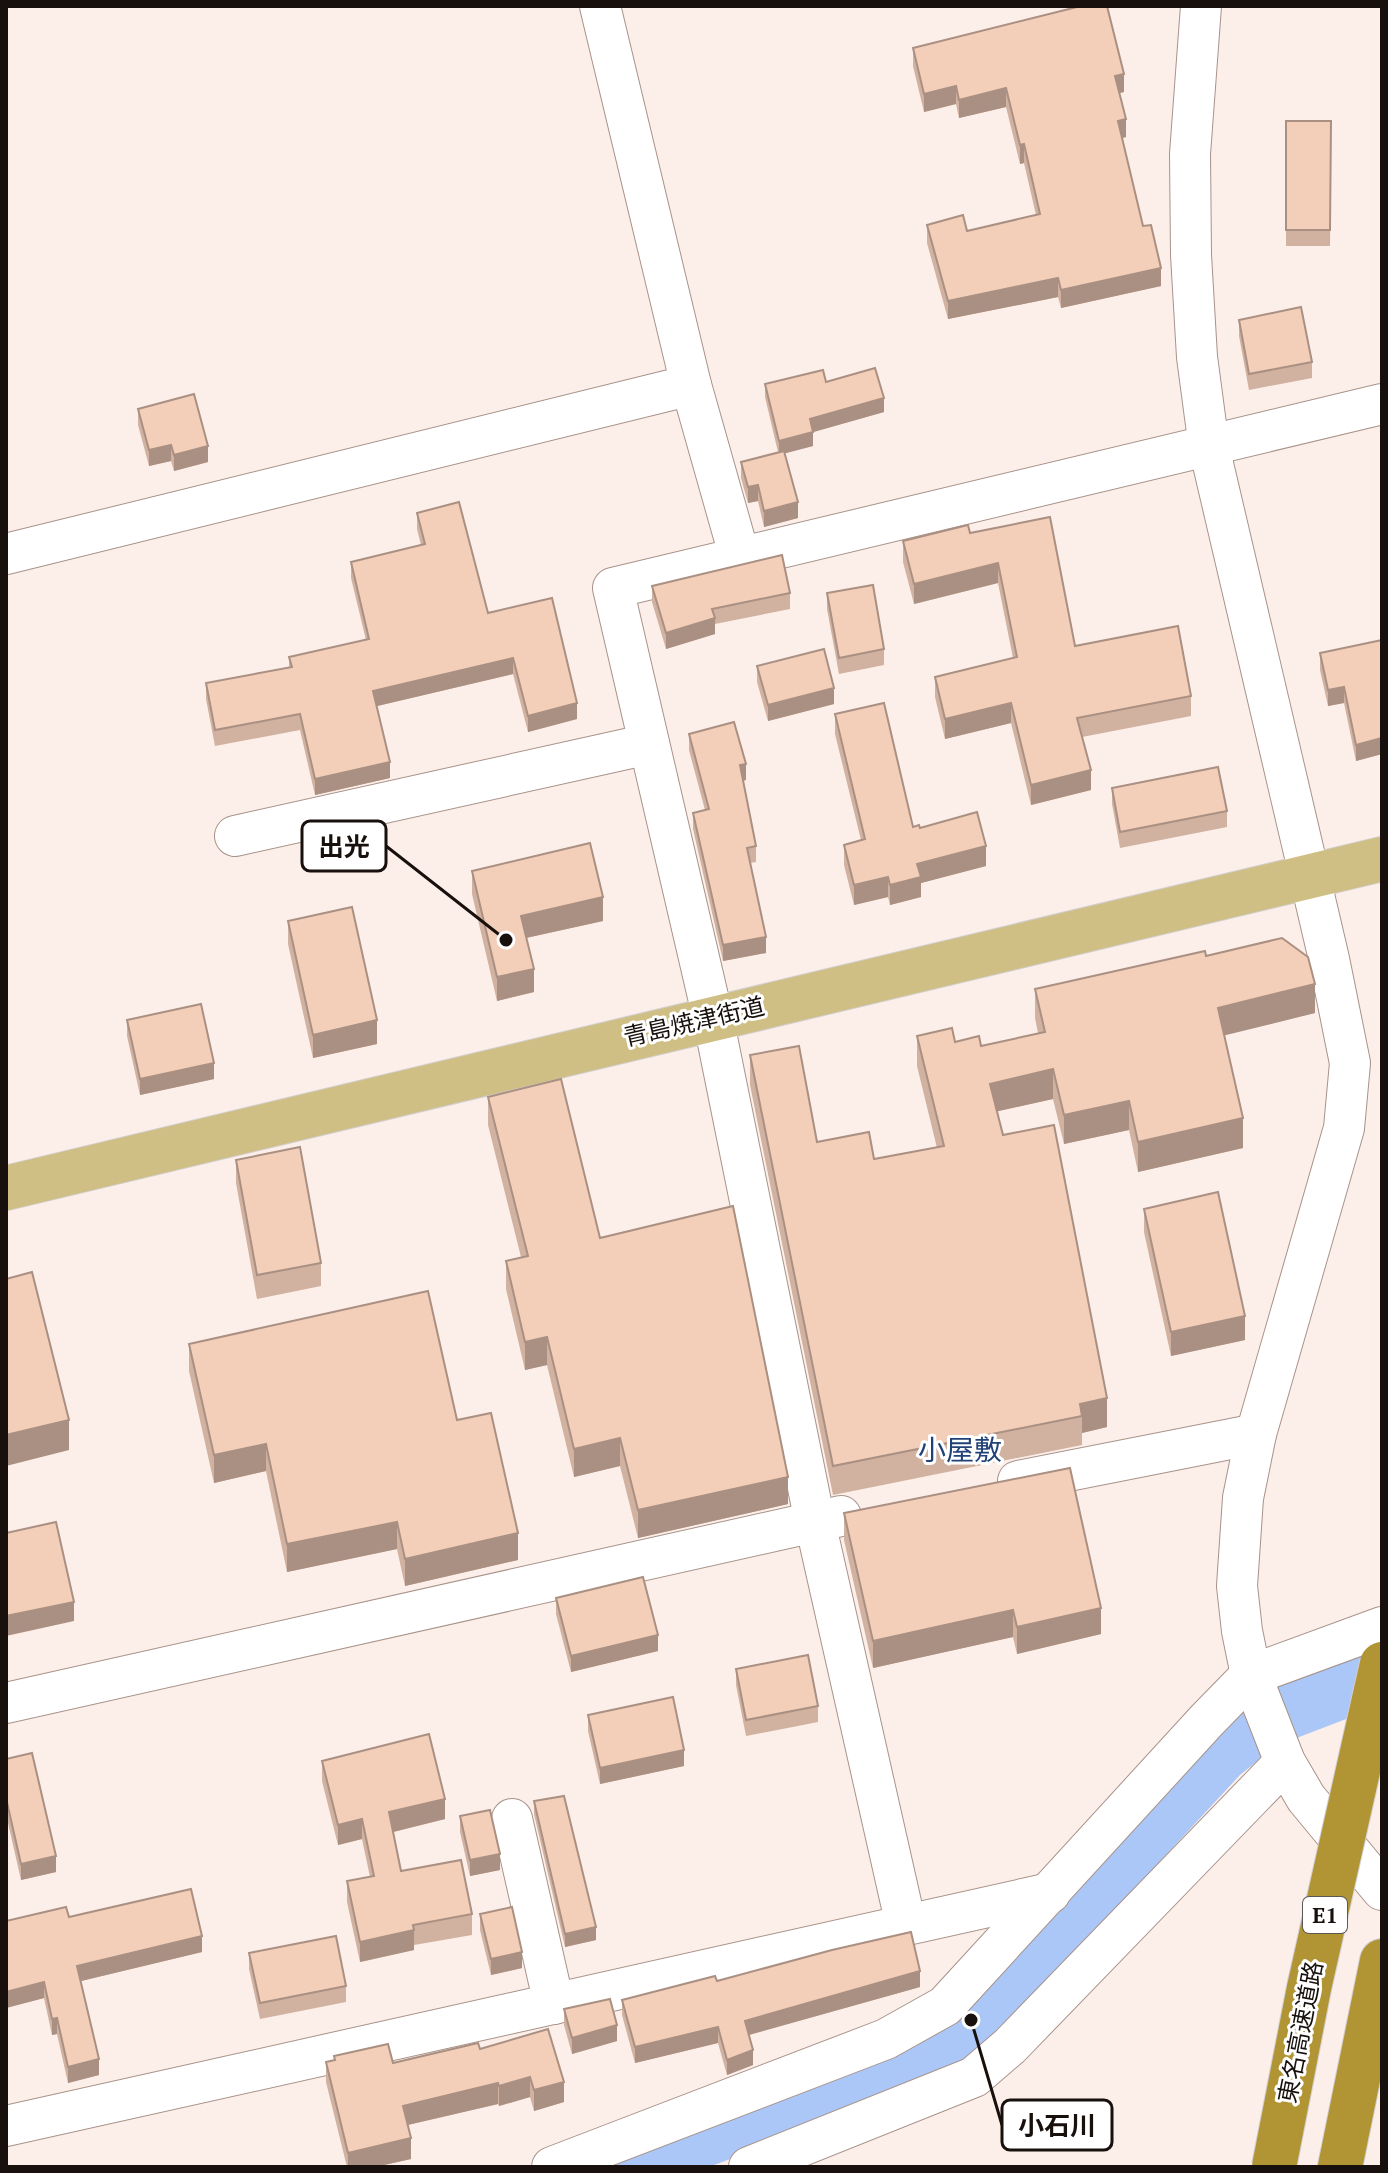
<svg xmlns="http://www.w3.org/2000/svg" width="1388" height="2173" font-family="'PT Serif','Noto Sans JP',serif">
  <rect width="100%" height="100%" fill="#fceee9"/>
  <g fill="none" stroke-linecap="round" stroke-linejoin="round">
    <polyline stroke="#aac7f7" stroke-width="62" points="621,2167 918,2055 947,2039 971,2020 1219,1752 1252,1726 1288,1708 1382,1672"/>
    <defs>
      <g id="minor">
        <polyline points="600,6 691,385 740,558"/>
        <polyline points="1201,6 1190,154 1191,255 1197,357 1209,447 1329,959 1350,1063 1344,1128 1256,1434 1243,1498 1237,1586 1242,1631 1251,1675 1285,1762 1306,1798 1382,1890"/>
        <polyline points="6,554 691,385"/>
        <polyline points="235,836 649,744"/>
        <polyline points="1018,1481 1256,1434"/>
        <polyline points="6,1703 841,1516"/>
        <polyline points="512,1819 554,2004"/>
        <polyline points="906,1925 815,1522 713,1018 613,588 1382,404"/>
        <polyline points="6,2126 1050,1893"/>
        <polyline points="552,2167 886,2039 945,2006 1207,1720 1251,1675 1382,1627"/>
        <polyline points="749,2167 974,2077 1010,2046 1285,1762"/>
      </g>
      <polyline id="major" points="6,1188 1382,859"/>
      <polyline id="highway" points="1340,2167 1382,1961"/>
    </defs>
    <use href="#minor" stroke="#a8938a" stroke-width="42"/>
    <use href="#major" stroke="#d1cfcf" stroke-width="46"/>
    <use href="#highway" stroke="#d1cfcf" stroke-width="46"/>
    <use href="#minor" stroke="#fff" stroke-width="40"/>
    <use href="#major" stroke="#d0bf85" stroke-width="44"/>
    <use href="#highway" stroke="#b19433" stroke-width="44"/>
    <defs>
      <polyline id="highway-bridge" points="1274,2167 1309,1988 1382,1664"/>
    </defs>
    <use href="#highway-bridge" stroke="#d1cfcf" stroke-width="46" stroke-linecap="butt"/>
    <use href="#highway-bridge" stroke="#b19433" stroke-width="44"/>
  </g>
  <g fill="#d1b19f">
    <polygon points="913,48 1124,92 1119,93 1126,137 1122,138 1143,226 1161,286 1061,308 1058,297 948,319 927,243 927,225 967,231 1036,215 1024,163 1020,164 1006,107 959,118 956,104 924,112 913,66"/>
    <polygon points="1286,121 1331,121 1330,246 1286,246"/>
    <polygon points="1239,320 1312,362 1312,378 1249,390 1239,336"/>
    <polygon points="826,382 884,412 813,432 813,446 785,453 798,518 764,527 758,501 748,503 741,478 741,462 778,452 765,397 765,384"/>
    <polygon points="138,409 208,462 174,471 171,461 149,466 138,425"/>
    <polygon points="417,513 488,613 577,719 528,732 513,674 377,706 390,778 315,795 300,730 215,746 206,699 206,683 289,668 289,657 366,640 351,578 351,562 421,545 417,529"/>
    <polygon points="970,533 1075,646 1191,696 1191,716 1082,737 1091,790 1031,805 1011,723 945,739 935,697 935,677 1013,658 998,583 914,604 903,562 903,541"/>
    <polygon points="652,586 790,593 790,609 715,624 715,634 666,649 652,602"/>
    <polygon points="827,593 884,649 884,665 839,674 827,609"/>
    <polygon points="1382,640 1382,754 1356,761 1344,703 1328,706 1320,670 1320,653"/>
    <polygon points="757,666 834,704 768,721 757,682"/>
    <polygon points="835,714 913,827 920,828 986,866 921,883 921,897 890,905 888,897 854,905 844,865 844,845 861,840 835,734"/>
    <polygon points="689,734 746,780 743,781 756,846 756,862 750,863 766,953 723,961 693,829 693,813 705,810 689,750"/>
    <polygon points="1112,788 1227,811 1227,827 1120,848 1112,804"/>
    <polygon points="472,871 603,921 526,938 534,992 497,1001 472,894"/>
    <polygon points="288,921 377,1044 313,1058 288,944"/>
    <polygon points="1206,956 1315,1013 1224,1035 1243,1148 1138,1172 1129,1130 1064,1144 1053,1099 997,1111 1003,1135 1107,1427 1082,1433 1082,1445 833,1495 750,1085 750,1055 817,1142 874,1159 937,1148 917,1066 917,1036 981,1046 1038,1033 1035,1018 1035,989"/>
    <polygon points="127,1020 214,1079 140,1095 127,1036"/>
    <polygon points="488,1097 600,1238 788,1504 638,1538 620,1466 574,1477 547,1365 525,1370 506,1289 506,1261 521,1257 488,1125"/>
    <polygon points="236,1160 321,1263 321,1286 257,1299 236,1183"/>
    <polygon points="1144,1209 1245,1340 1171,1356 1144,1232"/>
    <polygon points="189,1344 457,1420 518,1560 405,1586 397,1549 287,1572 266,1471 214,1483 189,1371"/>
    <polygon points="844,1513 1101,1634 1017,1654 1013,1637 873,1668 844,1540"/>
    <polygon points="556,1598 658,1651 571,1672 556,1614"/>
    <polygon points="736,1669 818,1706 818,1722 746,1736 736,1685"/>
    <polygon points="588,1715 684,1766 600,1784 588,1731"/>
    <polygon points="6,1759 56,1872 21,1880 6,1814"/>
    <polygon points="322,1761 445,1819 393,1832 401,1871 472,1914 472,1935 414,1945 414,1950 360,1962 347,1902 347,1881 370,1877 362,1839 338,1845 322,1781"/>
    <polygon points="534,1801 596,1940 565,1947 534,1814"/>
    <polygon points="460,1816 500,1870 470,1876 460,1832"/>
    <polygon points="480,1914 522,1968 491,1975 480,1930"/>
    <polygon points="69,1917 202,1952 81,1981 99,2075 68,2083 57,2034 52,2035 44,1998 6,2008"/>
    <polygon points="249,1953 346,1986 346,2002 260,2019 249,1969"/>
    <polygon points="717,1981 920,1987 749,2035 753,2065 727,2075 718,2043 635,2063 622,2015 622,2000"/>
    <polygon points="564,2009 617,2041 572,2054 564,2025"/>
    <polygon points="548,2029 564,2102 534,2111 530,2097 499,2106 498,2104 408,2125 411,2159 375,2167 347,2167 326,2082 326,2062 334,2061 334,2056 393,2063 480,2049"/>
  </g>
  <g fill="#aa9082">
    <polygon points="1124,74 1124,92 1115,94 1115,76"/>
    <polygon points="956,86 956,104 924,112 924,94"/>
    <polygon points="1006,88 1006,107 959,118 959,100"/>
    <polygon points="1126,119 1126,137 1118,139 1118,121"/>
    <polygon points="1024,144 1024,163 1020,164 1020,145"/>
    <polygon points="1161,268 1161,286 1061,308 1061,290"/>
    <polygon points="1058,278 1058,297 948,319 948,301"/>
    <polygon points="884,398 884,412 810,433 810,419"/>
    <polygon points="813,432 813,446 779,455 779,441"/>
    <polygon points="171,445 171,461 149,466 149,450"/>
    <polygon points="208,446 208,462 174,471 174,455"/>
    <polygon points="758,485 758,501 748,503 748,487"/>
    <polygon points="798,502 798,518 764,527 764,511"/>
    <polygon points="998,563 998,583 914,604 914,584"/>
    <polygon points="715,618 715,634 666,649 666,633"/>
    <polygon points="513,658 513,674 373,707 373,691"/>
    <polygon points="1344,687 1344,703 1328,706 1328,690"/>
    <polygon points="834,688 834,704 768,721 768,705"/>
    <polygon points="577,703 577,719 528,732 528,716"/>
    <polygon points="1011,703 1011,723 945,739 945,719"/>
    <polygon points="1382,738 1382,754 1356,761 1356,745"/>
    <polygon points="390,762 390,778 315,795 315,779"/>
    <polygon points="746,764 746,780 740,781 740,765"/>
    <polygon points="1091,770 1091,790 1031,805 1031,785"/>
    <polygon points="986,846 986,866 921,883 921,897 890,905 890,885 917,864"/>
    <polygon points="888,877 888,897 854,905 854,885"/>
    <polygon points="603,897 603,921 521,939 521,916"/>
    <polygon points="766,937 766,953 723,961 723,945"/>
    <polygon points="534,969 534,992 497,1001 497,977"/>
    <polygon points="1315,984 1315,1013 1218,1037 1218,1008"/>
    <polygon points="377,1020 377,1044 313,1058 313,1035"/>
    <polygon points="214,1063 214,1079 140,1095 140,1079"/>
    <polygon points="1053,1069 1053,1099 990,1113 990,1084"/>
    <polygon points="1129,1101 1129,1130 1064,1144 1064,1115"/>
    <polygon points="1243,1118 1243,1148 1138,1172 1138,1142"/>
    <polygon points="1245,1316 1245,1340 1171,1356 1171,1332"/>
    <polygon points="547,1337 547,1365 525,1370 525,1342"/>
    <polygon points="1107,1398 1107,1427 1082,1433 1082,1416 1080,1404"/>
    <polygon points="69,1420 69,1450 6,1466 6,1435"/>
    <polygon points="620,1438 620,1466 574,1477 574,1449"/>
    <polygon points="266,1444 266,1471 214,1483 214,1455"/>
    <polygon points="788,1477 788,1504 638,1538 638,1510"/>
    <polygon points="397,1522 397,1549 287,1572 287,1544"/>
    <polygon points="518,1533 518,1560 405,1586 405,1559"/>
    <polygon points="74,1602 74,1621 6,1636 6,1616"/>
    <polygon points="1101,1608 1101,1634 1017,1654 1017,1627"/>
    <polygon points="1013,1610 1013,1637 873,1668 873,1641"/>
    <polygon points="658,1635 658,1651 571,1672 571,1656"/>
    <polygon points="684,1750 684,1766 600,1784 600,1768"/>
    <polygon points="445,1799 445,1819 389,1833 389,1812"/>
    <polygon points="362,1819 362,1839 338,1845 338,1825"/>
    <polygon points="500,1854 500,1870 470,1876 470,1860"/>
    <polygon points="56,1856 56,1872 21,1880 21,1864"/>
    <polygon points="596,1927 596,1940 565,1947 565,1934"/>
    <polygon points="414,1930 414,1950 360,1962 360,1942"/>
    <polygon points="202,1936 202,1952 77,1982 77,1966"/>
    <polygon points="522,1952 522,1968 491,1975 491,1959"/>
    <polygon points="920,1971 920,1987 745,2036 745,2021"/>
    <polygon points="44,1982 44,1998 6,2008 6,1992"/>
    <polygon points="57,2018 57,2034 52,2035 52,2019"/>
    <polygon points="617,2025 617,2041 572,2054 572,2038"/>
    <polygon points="718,2027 718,2043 635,2063 635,2047"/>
    <polygon points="753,2050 753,2065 727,2075 727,2060"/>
    <polygon points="99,2059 99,2075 68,2083 68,2067"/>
    <polygon points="530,2077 530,2097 499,2106 499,2086"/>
    <polygon points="564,2082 564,2102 534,2111 534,2090"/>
    <polygon points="498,2083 498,2104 403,2126 403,2106"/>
    <polygon points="411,2138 411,2159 375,2167 348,2167 348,2153"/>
  </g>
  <g fill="#f3ceb9" stroke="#aa9082" stroke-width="2">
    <polygon points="1081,6 1107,6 1124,74 1115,76 1126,119 1118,121 1143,226 1151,225 1161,268 1061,290 1058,278 948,301 927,225 963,215 967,231 1040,214 1024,144 1020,145 1006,88 959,100 956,86 924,94 913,48"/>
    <polygon points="1286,121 1331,121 1330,230 1286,230"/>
    <polygon points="1301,307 1312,362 1249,374 1239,320"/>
    <polygon points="875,368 884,398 810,419 813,432 779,441 765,384 823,370 826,382"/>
    <polygon points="194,394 208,446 174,455 171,445 149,450 138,409"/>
    <polygon points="784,451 798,502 764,511 758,485 748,487 741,462"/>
    <polygon points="459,502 488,613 552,598 577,703 528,716 513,658 373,691 390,762 315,779 300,714 215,730 206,683 292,667 289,657 369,639 351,562 425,544 417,513"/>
    <polygon points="1050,517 1075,646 1178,626 1191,696 1077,718 1091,770 1031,785 1011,703 945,719 935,677 1017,657 998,563 914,584 903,541 968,525 970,533"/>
    <polygon points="782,555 790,593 712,609 715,618 666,633 652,586"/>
    <polygon points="873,585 884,649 839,658 827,593"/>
    <polygon points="1382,640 1382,738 1356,745 1344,687 1328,690 1320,653"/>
    <polygon points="824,649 834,688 768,705 757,666"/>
    <polygon points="884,703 913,827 919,825 920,828 977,812 986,846 917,864 921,877 890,885 888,877 854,885 844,845 865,839 835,714"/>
    <polygon points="734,722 746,764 740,765 756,846 747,848 766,937 723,945 693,813 709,809 689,734"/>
    <polygon points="1218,767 1227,811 1120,832 1112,788"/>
    <polygon points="590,843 603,897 521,916 534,969 497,977 472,871"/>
    <polygon points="352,907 377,1020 313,1035 288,921"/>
    <polygon points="1282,938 1308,957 1315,984 1218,1008 1243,1118 1138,1142 1129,1101 1064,1115 1053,1069 990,1084 1003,1135 1054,1125 1107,1398 1080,1404 1082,1416 833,1466 750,1055 799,1046 817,1142 869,1132 874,1159 944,1146 917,1036 952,1028 955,1042 979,1036 981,1046 1045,1032 1035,989 1205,951 1206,956"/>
    <polygon points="201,1004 214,1063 140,1079 127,1020"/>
    <polygon points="561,1079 600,1238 733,1206 788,1477 638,1510 620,1438 574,1449 547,1337 525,1342 506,1261 528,1256 488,1097"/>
    <polygon points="300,1147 321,1263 257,1275 236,1160"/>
    <polygon points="1218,1192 1245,1316 1171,1332 1144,1209"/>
    <polygon points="32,1272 69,1420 6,1435 6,1279"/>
    <polygon points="428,1291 457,1420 491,1413 518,1533 405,1559 397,1522 287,1544 266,1444 214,1455 189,1344"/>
    <polygon points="1070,1468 1101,1608 1017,1627 1013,1610 873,1641 844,1513"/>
    <polygon points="56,1522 74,1602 6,1616 6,1533"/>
    <polygon points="643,1577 658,1635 571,1656 556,1598"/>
    <polygon points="808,1655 818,1706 746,1720 736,1669"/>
    <polygon points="673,1697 684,1750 600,1768 588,1715"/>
    <polygon points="429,1734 445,1799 389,1812 401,1871 461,1860 472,1914 413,1925 414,1930 360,1942 347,1881 374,1876 362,1819 338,1825 322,1761"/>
    <polygon points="32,1753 56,1856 21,1864 6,1798 6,1759"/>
    <polygon points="564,1796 596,1927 565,1934 534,1801"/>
    <polygon points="490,1810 500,1854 470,1860 460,1816"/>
    <polygon points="191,1889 202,1936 77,1966 99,2059 68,2067 57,2018 52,2019 44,1982 6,1992 6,1921 66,1907 69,1917"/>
    <polygon points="512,1907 522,1952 491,1959 480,1914"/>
    <polygon points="911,1932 920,1971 745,2021 753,2050 727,2060 718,2027 635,2047 622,2000 715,1976 717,1981 832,1950"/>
    <polygon points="336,1936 346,1986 260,2003 249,1953"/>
    <polygon points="610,1999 617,2025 572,2038 564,2009"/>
    <polygon points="548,2029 564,2082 534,2090 530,2077 499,2086 498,2083 403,2106 411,2138 348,2153 326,2062 335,2060 334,2056 388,2044 393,2063 478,2043 480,2049"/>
  </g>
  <g text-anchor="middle" stroke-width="6" stroke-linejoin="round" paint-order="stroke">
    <rect fill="#fff" stroke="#5d5856" stroke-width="2" x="1303" y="1897" width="44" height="36" rx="6"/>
    <g font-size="22" font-weight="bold" fill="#17100d">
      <text x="1325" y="1923">E1</text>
    </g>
    <g font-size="24" fill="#17100d" stroke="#fff">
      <text transform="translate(694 1022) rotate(-13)" y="8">青島焼津街道</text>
      <text transform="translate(1301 2032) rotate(-79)" y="8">東名高速道路</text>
    </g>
    <g font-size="28" fill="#214278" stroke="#fff">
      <text x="960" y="1460">小屋敷</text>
    </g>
  </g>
  <path fill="none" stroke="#17100d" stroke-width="3" d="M506 940L386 846M971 2020L1002 2125"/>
  <g fill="#17100d" stroke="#fff" stroke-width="3">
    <circle cx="506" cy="940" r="8"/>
    <circle cx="971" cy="2020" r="8"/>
  </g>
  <g fill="#fff" stroke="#17100d" stroke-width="3">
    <rect x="302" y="821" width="84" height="50" rx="8"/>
    <rect x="1002" y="2100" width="110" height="50" rx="8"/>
  </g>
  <g font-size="26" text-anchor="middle" font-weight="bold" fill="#17100d">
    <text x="344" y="856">出光</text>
    <text x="1057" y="2135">小石川</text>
  </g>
  <rect width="1388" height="2173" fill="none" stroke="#17100d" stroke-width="16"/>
</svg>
